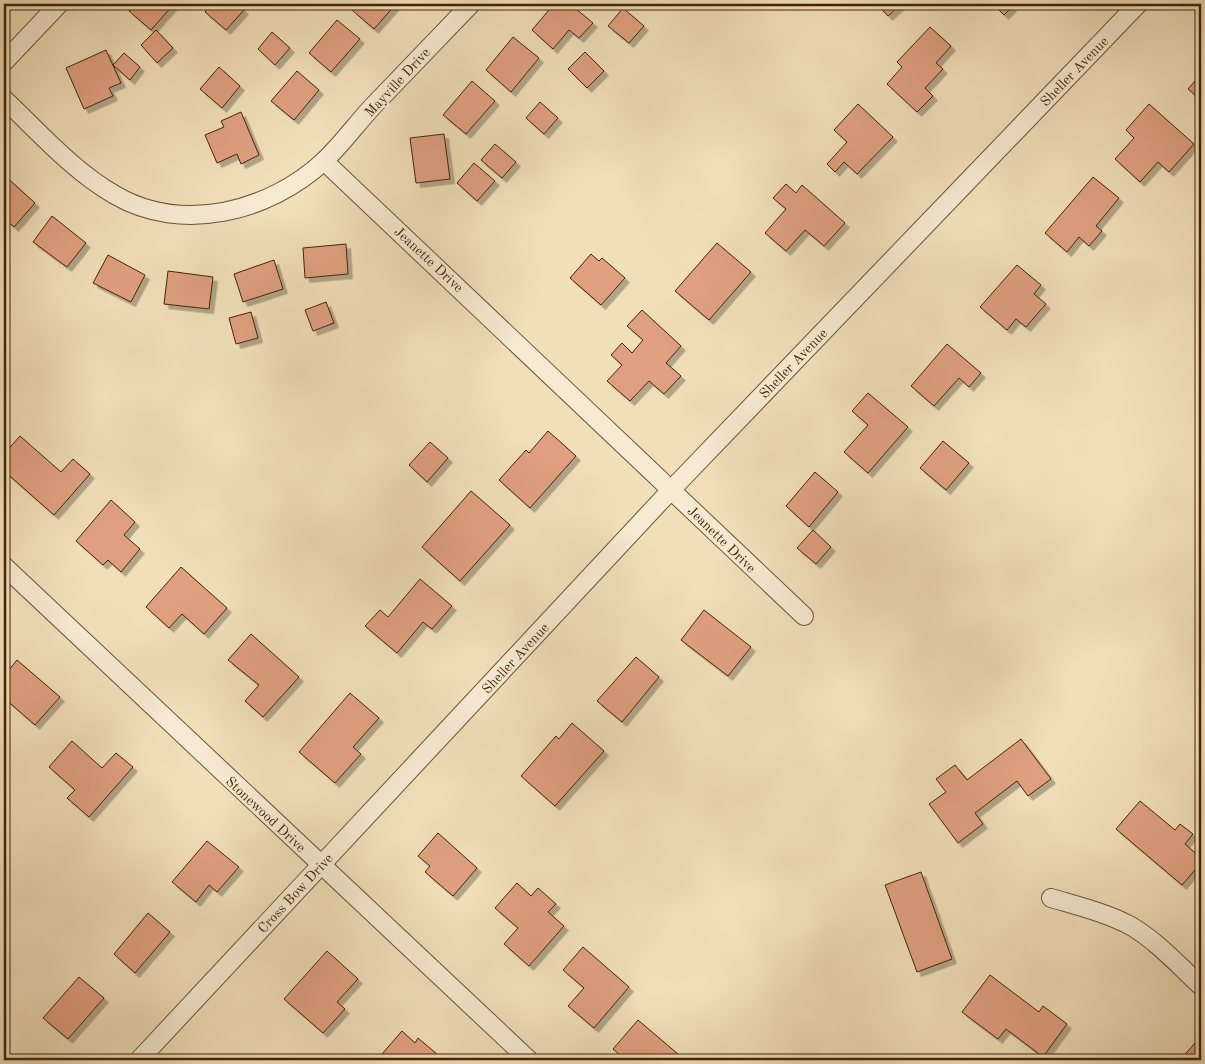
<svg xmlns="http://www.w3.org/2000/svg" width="1205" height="1064" font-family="'Old Standard TT',serif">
  <defs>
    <filter id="shadow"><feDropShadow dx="4.5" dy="4.5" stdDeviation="0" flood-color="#0004"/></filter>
  </defs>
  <rect width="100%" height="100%" fill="#f1dfb9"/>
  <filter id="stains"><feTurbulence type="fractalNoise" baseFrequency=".004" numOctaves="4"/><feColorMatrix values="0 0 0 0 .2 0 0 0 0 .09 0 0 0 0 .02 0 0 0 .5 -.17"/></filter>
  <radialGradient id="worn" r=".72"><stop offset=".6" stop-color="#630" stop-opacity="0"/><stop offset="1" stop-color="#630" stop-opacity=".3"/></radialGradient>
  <g fill="#e0a080" stroke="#402508" filter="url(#shadow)">
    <polygon points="135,4 174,4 151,30 129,11"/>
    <polygon points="212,4 237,4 244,10 226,30 205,12"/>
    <polygon points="357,4 396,4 374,29 352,10"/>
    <polygon points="554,4 570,4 593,23 579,38 569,30 553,49 532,30"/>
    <polygon points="877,4 901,4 888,16"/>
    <polygon points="999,4 1009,4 1012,7 1004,15 996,7"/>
    <polygon points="623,8 644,26 629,43 608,26"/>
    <polygon points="337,20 360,39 331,72 309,53"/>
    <polygon points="930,27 951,46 936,63 943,69 925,88 933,96 917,112 887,84 902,67 897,62"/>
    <polygon points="156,30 173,48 157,63 141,45"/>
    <polygon points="272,32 290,48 275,65 258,49"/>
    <polygon points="513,37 539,58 511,92 486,70"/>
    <polygon points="106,50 121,83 109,88 113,96 84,109 66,68"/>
    <polygon points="585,52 604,71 587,88 568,69"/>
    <polygon points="124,53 140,67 130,80 113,65"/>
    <polygon points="219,67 240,86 222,108 200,89"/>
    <polygon points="297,71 319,90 294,120 271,101"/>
    <polygon points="1201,74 1201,100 1188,89"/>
    <polygon points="472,81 495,101 466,134 443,115"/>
    <polygon points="540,102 558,118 544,134 526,118"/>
    <polygon points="858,104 893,137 857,174 844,162 835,172 827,164 847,142 834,130"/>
    <polygon points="1149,104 1194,144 1169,172 1158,162 1140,182 1115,159 1134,138 1126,130"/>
    <polygon points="241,112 259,155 241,164 237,154 217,163 205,135 224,127 221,121"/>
    <polygon points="444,134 450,179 416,183 410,138"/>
    <polygon points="495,144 516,162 502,178 481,160"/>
    <polygon points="474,163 495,181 477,201 457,183"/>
    <polygon points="4,175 35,203 14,227 4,218"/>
    <polygon points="1093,177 1119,198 1096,226 1102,231 1089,246 1079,237 1067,252 1045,233"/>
    <polygon points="786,184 796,193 802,185 845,223 824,246 805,230 786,251 765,233 786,209 773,198"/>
    <polygon points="52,216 86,243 67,267 33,242"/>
    <polygon points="717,243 751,272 709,320 675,291"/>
    <polygon points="346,244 348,274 305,278 303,248"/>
    <polygon points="591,254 599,261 602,258 625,278 601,305 570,278"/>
    <polygon points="108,255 145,275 131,302 93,283"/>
    <polygon points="274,260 283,289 243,302 234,274"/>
    <polygon points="1017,265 1041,285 1034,294 1046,304 1026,327 1016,319 1007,330 980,307"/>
    <polygon points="168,271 213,277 209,309 164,304"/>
    <polygon points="326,302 334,323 313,331 305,310"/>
    <polygon points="642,310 681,346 666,363 681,376 664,394 649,381 630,401 607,381 622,365 611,355 622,343 632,353 643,340 627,326"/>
    <polygon points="251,312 258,338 236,344 229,318"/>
    <polygon points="947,344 981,373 969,387 959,378 934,406 911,386"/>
    <polygon points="868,393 908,427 868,473 844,452 868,425 852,411"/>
    <polygon points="548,431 576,456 530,508 499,480 526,450 529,453"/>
    <polygon points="20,436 61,472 73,459 90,474 54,515 4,471 4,454"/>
    <polygon points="943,441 969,463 946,490 920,468"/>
    <polygon points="430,442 448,458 427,482 409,465"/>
    <polygon points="815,472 838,492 809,527 786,506"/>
    <polygon points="471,491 510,525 460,581 422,547"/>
    <polygon points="111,500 135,522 124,535 140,549 121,572 108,560 103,565 76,541"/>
    <polygon points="813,530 831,547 816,564 797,548"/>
    <polygon points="181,567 227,608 204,634 182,614 169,628 146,607"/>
    <polygon points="420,579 452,606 432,629 423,622 397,653 365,626 380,610 388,617"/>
    <polygon points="704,610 751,647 728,676 681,640"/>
    <polygon points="251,634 299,677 263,717 245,701 259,685 228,660"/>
    <polygon points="636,657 659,677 622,722 597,701"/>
    <polygon points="17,660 60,697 35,725 4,698 4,676"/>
    <polygon points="350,693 379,718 353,747 361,754 335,783 299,752"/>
    <polygon points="572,723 604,751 555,806 521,776 556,736 559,739"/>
    <polygon points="1021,739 1051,779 1028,796 1017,781 975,813 983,824 958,843 929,804 946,792 936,779 955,765 967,780"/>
    <polygon points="72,741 102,768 116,753 133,767 89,817 67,798 75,790 49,767"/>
    <polygon points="1140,801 1175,830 1180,824 1193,834 1185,844 1201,858 1201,863 1182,885 1116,829"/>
    <polygon points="438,833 477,868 453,896 425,872 430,866 418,856"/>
    <polygon points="207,841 239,867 217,892 209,885 196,902 172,882"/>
    <polygon points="921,872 952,959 917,972 885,885"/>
    <polygon points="517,883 531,896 538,888 556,904 548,912 564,926 529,966 504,944 518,928 495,908"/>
    <polygon points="148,913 170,932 135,973 114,954"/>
    <polygon points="583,947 629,987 594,1028 568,1006 584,988 563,970"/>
    <polygon points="327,951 358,979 337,1002 345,1009 323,1033 284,999"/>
    <polygon points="990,975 1039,1012 1043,1006 1067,1024 1043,1057 1006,1029 998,1039 962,1012"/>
    <polygon points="79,977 104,998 68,1039 43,1018"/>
    <polygon points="638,1020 685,1060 626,1060 613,1049"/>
    <polygon points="402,1031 415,1043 418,1038 444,1060 388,1060 382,1054"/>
    <polygon points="1195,1043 1201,1048 1201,1060 1180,1060"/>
  </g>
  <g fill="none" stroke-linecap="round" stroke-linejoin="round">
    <defs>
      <g id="street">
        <polyline points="4,62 59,4"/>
        <path d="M4 99C39 132 73 171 115 195 182 234 269 212 324 161 342 144 357 123 374 105 407 71 439 37 471 4"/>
        <polyline points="324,161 804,616"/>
        <polyline points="4,566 529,1060"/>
        <path d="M1051 898C1078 906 1107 913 1131 926 1158 942 1179 966 1201 986"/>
        <polyline points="139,1060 671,490 1138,4"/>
      </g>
    </defs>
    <use href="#street" stroke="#6c5434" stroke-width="20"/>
    <use href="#street" stroke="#f6ead2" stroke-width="18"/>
  </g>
  <g text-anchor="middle" stroke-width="4.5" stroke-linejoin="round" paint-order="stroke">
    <g font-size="14" fill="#402508" stroke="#f6ead2">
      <text transform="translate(1074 71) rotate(-46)" y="5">Sheller Avenue</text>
      <text transform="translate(397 82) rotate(-47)" y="5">Mayville Drive</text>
      <text transform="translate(429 259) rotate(43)" y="5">Jeanette Drive</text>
      <text transform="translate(793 363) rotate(-46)" y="5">Sheller Avenue</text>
      <text transform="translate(722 539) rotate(44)" y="5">Jeanette Drive</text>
      <text transform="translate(515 658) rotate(-47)" y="5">Sheller Avenue</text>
      <text transform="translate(266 814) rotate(43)" y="5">Stonewood Drive</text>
      <text transform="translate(295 893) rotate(-47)" y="5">Cross Bow Drive</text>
    </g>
  </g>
  <rect width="1205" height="1064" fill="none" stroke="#f1dfb9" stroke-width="20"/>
  <rect x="5" y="5" width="1195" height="1054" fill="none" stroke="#402508" stroke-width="2.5"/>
  <rect x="10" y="10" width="1185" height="1044" fill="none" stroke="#402508"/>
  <rect width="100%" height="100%" filter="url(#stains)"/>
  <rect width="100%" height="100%" fill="url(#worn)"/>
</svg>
